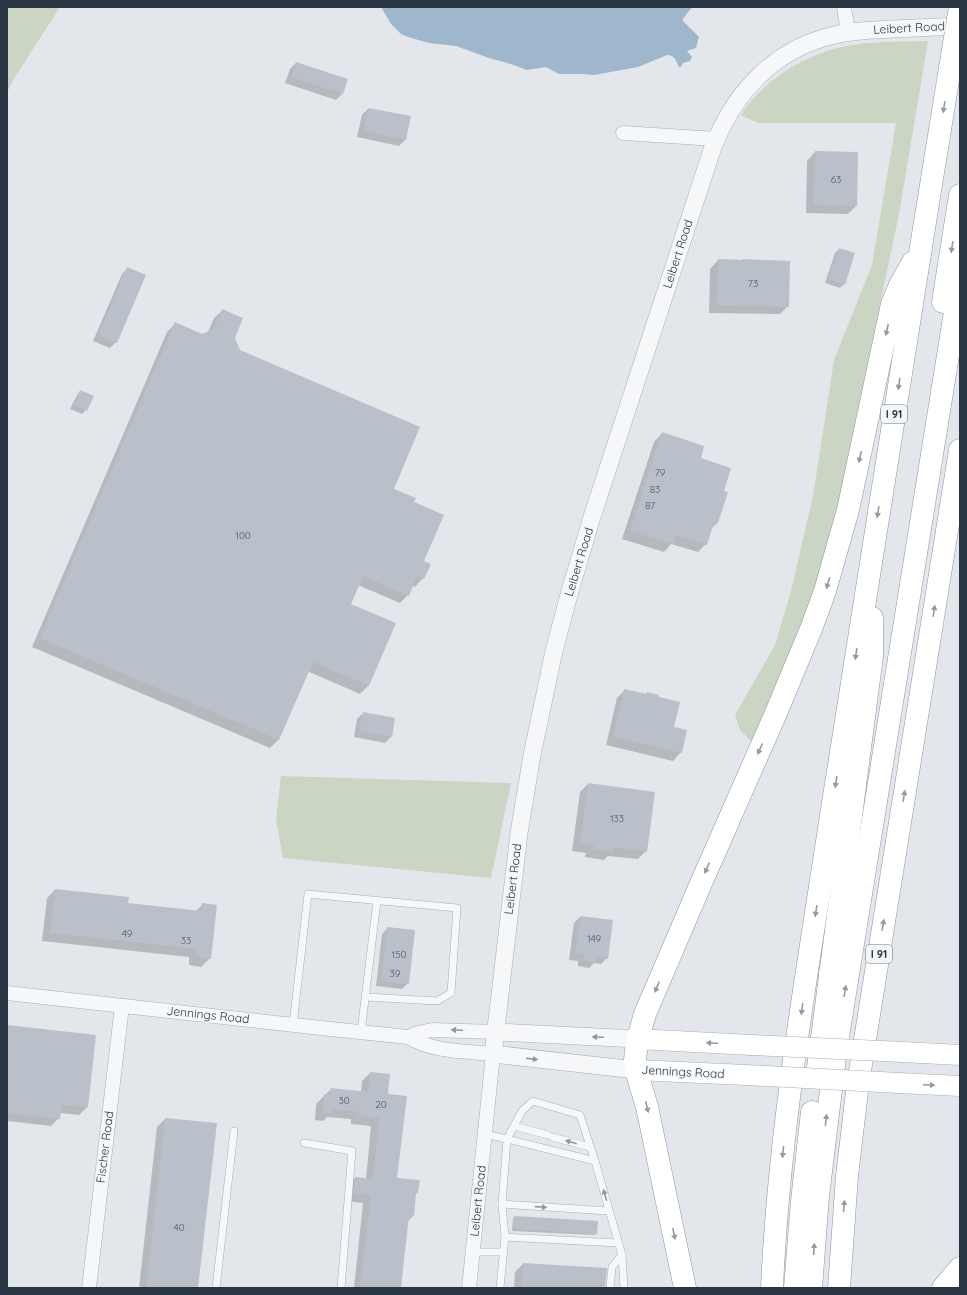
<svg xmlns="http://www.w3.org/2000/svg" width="967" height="1295" font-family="Quicksand,sans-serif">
  <rect width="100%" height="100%" fill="#e3e7eb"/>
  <g fill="#cad5c4">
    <polygon points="7,7 60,7 15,77 7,92"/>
    <path d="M928 41 899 214 836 513 818 580 802 626 753 743 740 730 735 715 775 645 791 591 813 496 834 360 872 265 896 123H758L741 115C766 76 813 50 858 44 881 41 905 42 928 41Z"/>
    <polygon points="281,776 511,783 491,878 283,858 276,820"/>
  </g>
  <path fill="#9eb7cc" d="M381 7H692L682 20 699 37 696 48 687 51 692 57 690 61 683 63 680 68C676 63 676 55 667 55L638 67 594 75 581 74H559L546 67 527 70 511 64 489 58 456 46 429 43 408 37 401 34 391 24Z"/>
  <g fill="#0003">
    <polygon points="296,63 342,94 336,100 285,83 290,69"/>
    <polygon points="368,109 405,140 399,146 357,137 362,115"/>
    <polygon points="815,152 856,206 848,214 806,213 807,161"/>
    <polygon points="839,249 844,284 840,288 825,283 835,253"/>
    <polygon points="718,260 754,260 788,306 780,314 709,313 710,269"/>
    <polygon points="128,268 116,342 110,348 93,341 122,274"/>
    <polygon points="223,310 239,351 393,490 413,503 423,562 423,578 415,587 412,585 408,595 400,603 358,585 350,604 369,685 360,694 307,671 278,740 270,748 32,647 167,332 175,324 202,335 208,332 214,318"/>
    <polygon points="81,391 86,410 82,414 70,409 77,395"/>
    <polygon points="662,433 699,459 723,491 717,523 711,529 706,544 698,552 671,544 664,552 622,539 654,442"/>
    <polygon points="625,690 645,695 647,693 673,728 681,752 673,761 606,745 617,698"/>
    <polygon points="363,713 391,737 385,743 354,737 357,719"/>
    <polygon points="588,784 646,851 638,859 608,856 604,860 585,857 586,853 572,851 580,792"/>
    <polygon points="55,890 127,904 195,912 203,904 210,958 201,967 189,965 189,957 42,941 47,898"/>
    <polygon points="580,917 607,958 601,964 594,963 589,968 578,966 578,961 569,960 574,923"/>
    <polygon points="388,928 408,983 402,989 376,986 382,934"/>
    <polygon points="7,1026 95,1036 87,1107 79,1115 60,1113 59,1118 51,1126 7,1121"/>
    <polygon points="370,1073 387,1095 396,1179 417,1193 415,1195 413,1216 407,1222 400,1288 354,1288 363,1203 346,1201 347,1186 355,1178 366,1179 371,1126 351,1124 351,1119 327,1117 323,1121 315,1120 316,1104 331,1089 361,1092 362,1081"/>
    <polygon points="165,1119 197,1288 139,1288 157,1127"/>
    <polygon points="514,1217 596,1234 594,1235 512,1231 513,1218"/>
    <polygon points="523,1264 604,1288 514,1288 515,1272"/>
  </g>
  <g fill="#bac0c9">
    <polygon points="296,62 348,79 343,94 291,77"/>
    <polygon points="368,108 411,116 406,140 363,131"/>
    <polygon points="815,151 858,152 857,206 813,205"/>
    <polygon points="839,248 855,253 845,285 828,279"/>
    <polygon points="718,259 743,260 742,259 790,261 789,307 717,305"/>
    <polygon points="127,267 146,275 117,343 98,335"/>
    <polygon points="222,309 243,318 235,338 240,350 420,427 394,489 416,498 414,502 444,515 424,561 431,564 424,579 417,576 409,596 363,576 351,604 396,623 369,686 313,662 279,740 40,638 175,322 202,334 214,329"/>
    <polygon points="80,390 94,396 87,411 74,405"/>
    <polygon points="662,432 704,446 701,458 731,468 724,491 728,492 718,523 714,522 707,545 676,535 673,544 630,531"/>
    <polygon points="624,689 647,694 647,692 659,695 659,697 680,702 674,727 687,730 682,753 613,737"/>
    <polygon points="363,712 395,718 392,737 359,731"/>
    <polygon points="588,783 655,792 647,852 614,847 613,852 593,849 594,845 580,843"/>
    <polygon points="55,889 129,897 128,903 201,911 202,903 217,905 211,959 196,957 197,949 50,933"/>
    <polygon points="580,916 613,920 608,959 597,957 596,962 583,960 584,955 575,954"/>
    <polygon points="387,927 415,930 409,984 381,981"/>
    <polygon points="7,1025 96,1035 88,1107 62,1105 60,1119 7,1113"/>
    <polygon points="370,1072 390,1074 388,1094 407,1096 397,1178 420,1180 418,1193 416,1193 414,1216 409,1216 401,1288 360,1288 371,1195 354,1193 355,1177 373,1179 379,1118 358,1116 359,1112 333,1109 332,1114 323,1113 324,1094 330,1095 331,1088 368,1092"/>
    <polygon points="165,1118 217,1123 198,1288 146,1288"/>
    <polygon points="514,1216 598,1221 597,1234 513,1229"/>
    <polygon points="523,1263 607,1268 605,1288 521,1288"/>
  </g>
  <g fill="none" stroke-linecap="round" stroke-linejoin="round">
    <defs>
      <g id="service">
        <polyline points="293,1025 308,894 457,908 451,993 437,1001 366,997"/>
        <polyline points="361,1032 377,901"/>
        <polyline points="514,1126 548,1135"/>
        <polyline points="485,1134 507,1139 502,1204 505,1237 500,1288"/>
        <polyline points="552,1137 590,1147"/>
        <polyline points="304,1143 352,1151 341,1288"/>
        <polyline points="595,1161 507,1139 522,1111 533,1101 580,1115 595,1161 622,1255 624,1288"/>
        <polyline points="502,1204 609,1211"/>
        <polyline points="505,1237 618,1243"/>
        <polyline points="472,1252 504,1252"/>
        <polyline points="216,1288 234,1131"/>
        <polyline points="610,1288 612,1267 622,1255"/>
      </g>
      <g id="minor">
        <polyline points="844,7 848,32"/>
        <polyline points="623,133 716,139"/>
        <path d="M7 993 321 1028 408 1037C433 1052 465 1051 493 1054L469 1288"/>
        <polyline points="408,1037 418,1033 432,1030 496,1032"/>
        <polyline points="89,1288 122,1006"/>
      </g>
      <g id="tertiary">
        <polyline points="496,1032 637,1039"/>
        <path d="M636 1070 493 1054 519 833 532 755 554 651 570 591 592 517 712 150C733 93 775 48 835 35 854 30 874 30 893 29 915 28 938 27 960 26"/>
      </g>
      <g id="secondary">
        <polyline points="637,1039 751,1045"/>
        <polyline points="903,1052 960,1055"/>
        <polyline points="636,1070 746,1075"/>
        <polyline points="899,1083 960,1086"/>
      </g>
      <g id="motorway">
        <polyline points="943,302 960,195"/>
        <polyline points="830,973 842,928"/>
        <polyline points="818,1068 872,656 872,618"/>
        <polyline points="685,1288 647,1107 636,1070 635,1060 637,1042 645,1014 702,881 776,713 811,629 825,591 848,510 892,304 900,285 913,262"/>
        <path d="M772 1288C779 1127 808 968 832 809 869 562 910 315 950 68"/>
        <polyline points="795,1288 802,1201 812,1112"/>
        <polyline points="811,1288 818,1196 836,1049 960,281"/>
        <polyline points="839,1288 847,1176 858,1083 960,450"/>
        <polyline points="943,1288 960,1268"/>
      </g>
    </defs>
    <use href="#service" stroke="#a8aeb6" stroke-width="8"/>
    <use href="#minor" stroke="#a8aeb6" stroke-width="15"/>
    <use href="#tertiary" stroke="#a8aeb6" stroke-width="18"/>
    <use href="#secondary" stroke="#a8aeb6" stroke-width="21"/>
    <use href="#motorway" stroke="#8a95a2" stroke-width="23"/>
    <use href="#service" stroke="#f6f7f9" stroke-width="7"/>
    <use href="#minor" stroke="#f6f7f9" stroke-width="14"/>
    <use href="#tertiary" stroke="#f6f7f9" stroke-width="17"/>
    <use href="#secondary" stroke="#fff" stroke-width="20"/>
    <use href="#motorway" stroke="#fff" stroke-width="22"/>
    <defs>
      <g id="secondary-bridge">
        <polyline points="751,1045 903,1052"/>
        <polyline points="746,1075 899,1083"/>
      </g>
      <polyline id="motorway-bridge" points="950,68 960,7"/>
    </defs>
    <use href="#secondary-bridge" stroke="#a8aeb6" stroke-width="21" stroke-linecap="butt"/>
    <use href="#motorway-bridge" stroke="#8a95a2" stroke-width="23" stroke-linecap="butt"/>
    <use href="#secondary-bridge" stroke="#fff" stroke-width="20"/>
    <use href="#motorway-bridge" stroke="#fff" stroke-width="22"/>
  </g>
  <defs><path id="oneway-solid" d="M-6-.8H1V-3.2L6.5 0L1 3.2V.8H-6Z"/></defs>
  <g fill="#949aa2">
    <use href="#oneway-solid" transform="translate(944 107) rotate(99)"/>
    <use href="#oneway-solid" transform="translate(952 247) rotate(99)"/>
    <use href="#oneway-solid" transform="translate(887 330) rotate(102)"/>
    <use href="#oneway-solid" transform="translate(899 384) rotate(99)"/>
    <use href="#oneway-solid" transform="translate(860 457) rotate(102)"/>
    <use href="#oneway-solid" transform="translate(878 512) rotate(99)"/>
    <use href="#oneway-solid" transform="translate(828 583) rotate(107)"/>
    <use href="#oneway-solid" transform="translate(934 611) rotate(-81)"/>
    <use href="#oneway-solid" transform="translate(856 654) rotate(99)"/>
    <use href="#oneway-solid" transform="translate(760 749) rotate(114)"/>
    <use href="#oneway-solid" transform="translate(836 782) rotate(99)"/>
    <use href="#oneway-solid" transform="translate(904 796) rotate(-81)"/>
    <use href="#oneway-solid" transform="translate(707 868) rotate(114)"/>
    <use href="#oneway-solid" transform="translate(816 911) rotate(99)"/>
    <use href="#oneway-solid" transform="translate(883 925) rotate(-81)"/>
    <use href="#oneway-solid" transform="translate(657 987) rotate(113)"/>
    <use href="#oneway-solid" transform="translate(845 991) rotate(-81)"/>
    <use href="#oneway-solid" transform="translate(802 1009) rotate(98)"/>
    <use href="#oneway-solid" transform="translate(712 1043) rotate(-177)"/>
    <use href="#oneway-solid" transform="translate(929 1085) rotate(3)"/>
    <use href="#oneway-solid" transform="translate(647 1107) rotate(77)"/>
    <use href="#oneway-solid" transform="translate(826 1120) rotate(-83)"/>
    <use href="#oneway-solid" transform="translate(783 1152) rotate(96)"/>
    <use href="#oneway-solid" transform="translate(844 1206) rotate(-85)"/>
    <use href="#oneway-solid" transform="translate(674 1234) rotate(78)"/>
    <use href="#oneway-solid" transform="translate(814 1249) rotate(-86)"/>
  </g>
  <g fill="#90969e">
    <use href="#oneway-solid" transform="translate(457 1030) rotate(-177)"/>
    <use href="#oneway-solid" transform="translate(598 1037) rotate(-177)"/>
    <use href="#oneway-solid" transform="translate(532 1059) rotate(7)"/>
    <use href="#oneway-solid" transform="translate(571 1142) rotate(-164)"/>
    <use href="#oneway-solid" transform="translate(605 1195) rotate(-106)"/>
    <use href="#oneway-solid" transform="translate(541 1207) rotate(4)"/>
  </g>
  <g text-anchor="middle" stroke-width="3" stroke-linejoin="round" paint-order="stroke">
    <g font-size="10" fill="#4e5865">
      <text x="836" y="183">63</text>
      <text x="753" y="287">73</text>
      <text x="660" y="476">79</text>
      <text x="655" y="493">83</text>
      <text x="650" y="509">87</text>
      <text x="243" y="539">100</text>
      <text x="617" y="822">133</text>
      <text x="127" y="937">49</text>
      <text x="594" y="942">149</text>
      <text x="186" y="944">33</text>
      <text x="399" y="958">150</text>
      <text x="395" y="977">39</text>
      <text x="344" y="1104">30</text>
      <text x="381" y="1108">20</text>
      <text x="179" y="1231">40</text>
    </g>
    <g fill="#f3f6f8" stroke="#666f7a" stroke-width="1">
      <rect x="881" y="405" width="26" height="18" rx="3"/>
      <rect x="866" y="945" width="26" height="18" rx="3"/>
    </g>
    <g font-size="11" font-weight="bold" fill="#2a3544">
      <text x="894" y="418">I 91</text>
      <text x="879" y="958">I 91</text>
    </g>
    <g font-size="12" fill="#2a3544" stroke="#f3f6f8">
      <text transform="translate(909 28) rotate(-3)" y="4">Leibert Road</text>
      <text transform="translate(678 254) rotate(-72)" y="4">Leibert Road</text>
      <text transform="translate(579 562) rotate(-73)" y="4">Leibert Road</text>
      <text transform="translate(513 879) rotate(-83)" y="4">Leibert Road</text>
      <text transform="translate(208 1015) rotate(6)" y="4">Jennings Road</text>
      <text transform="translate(683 1072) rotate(3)" y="4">Jennings Road</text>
      <text transform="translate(105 1147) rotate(-83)" y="4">Fischer Road</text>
      <text transform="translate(478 1201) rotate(-84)" y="4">Leibert Road</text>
    </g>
  </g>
  <rect width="967" height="1295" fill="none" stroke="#2a3544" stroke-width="16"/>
</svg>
